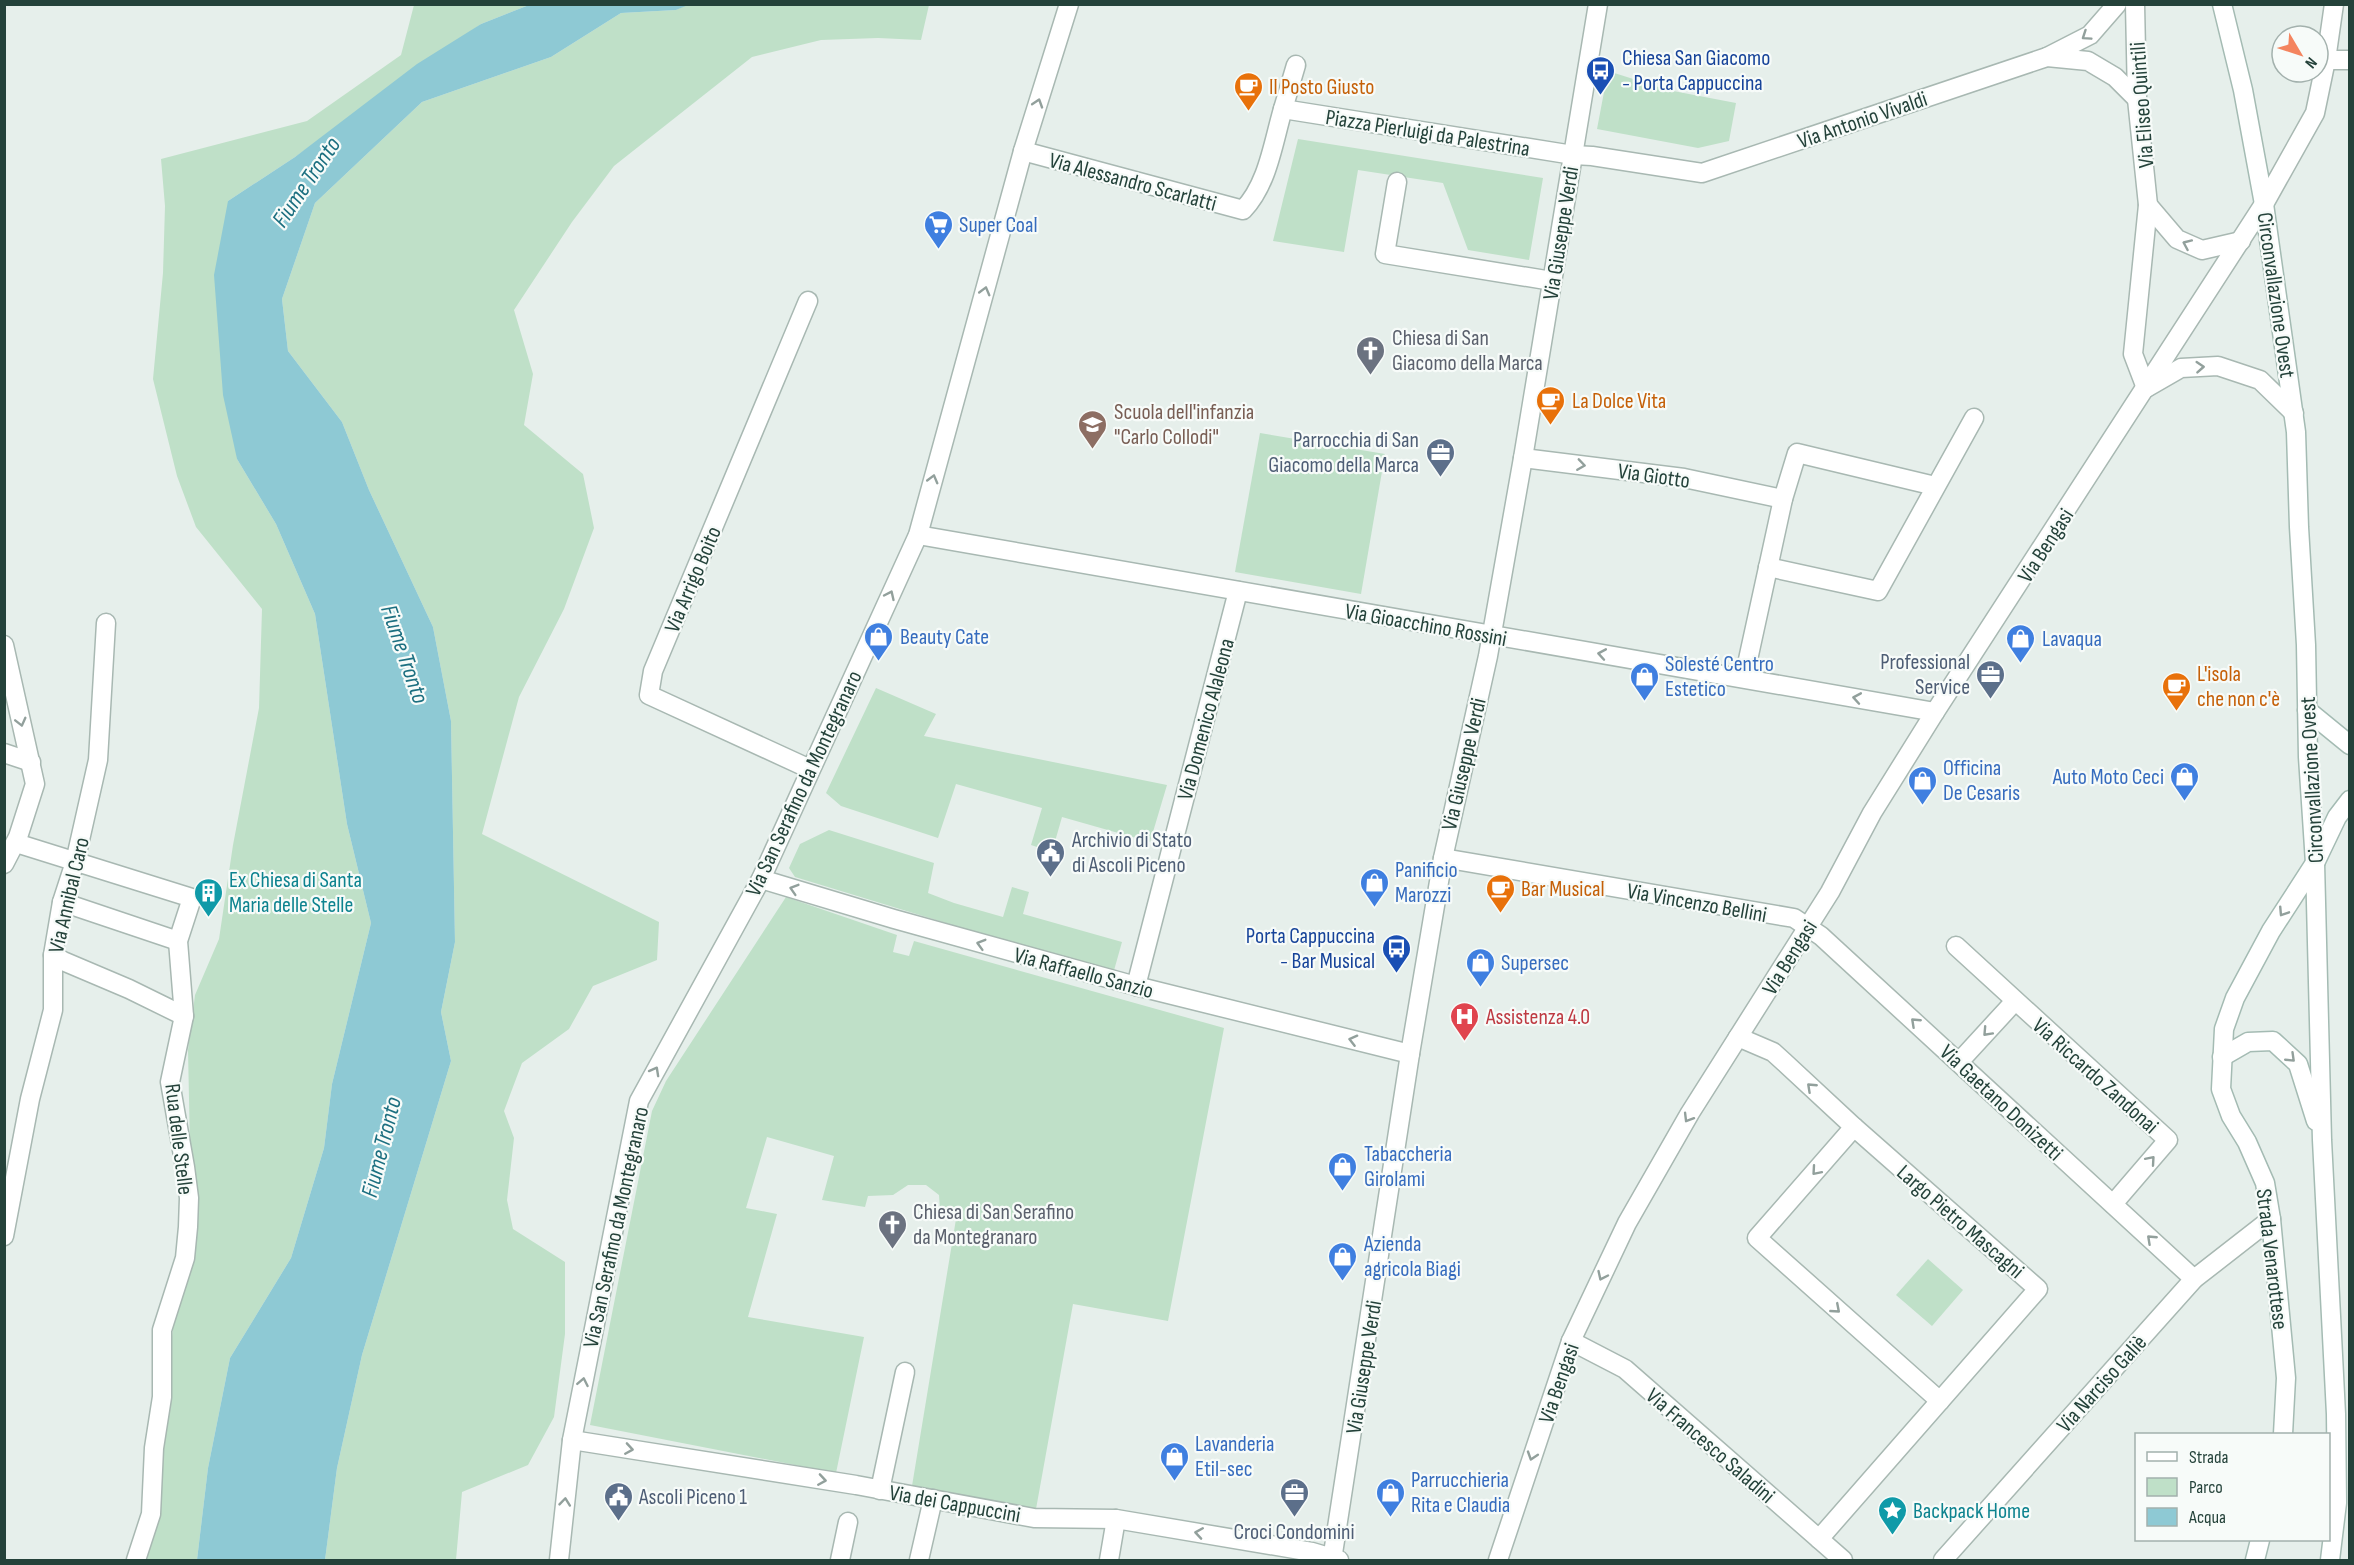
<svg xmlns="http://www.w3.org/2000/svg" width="2354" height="1565" font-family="'Sofia Sans Condensed',sans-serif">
  <rect width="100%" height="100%" fill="#e6efeb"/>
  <g fill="#bfe0c8">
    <polygon points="688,4 929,5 921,40 878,38 821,40 752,57 614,166 572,222 514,310 533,374 524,425 583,474 594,528 564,609 519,697 482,834 659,922 657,960 593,986 569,1029 522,1063 504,1111 514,1138 507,1200 513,1229 565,1262 565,1334 554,1417 528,1465 462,1492 456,1560 325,1560 337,1468 362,1355 451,1061 441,1012 455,942 451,721 433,627 369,490 342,422 288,351 282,299 315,203 422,102 551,57 621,13 676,10"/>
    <polygon points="414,5 529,5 481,24 295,157 228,201 237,459 276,524 315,614 347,824 371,923 332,1084 324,1148 291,1258 230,1358 208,1468 197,1560 133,1560 162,1422 177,1294 191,1196 188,1050 195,995 219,939 233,845 259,708 262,609 196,527 177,476 153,379 163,273 165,206 161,159 307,121 401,55"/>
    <polygon points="1608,71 1668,90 1736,103 1729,141 1698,148 1597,129"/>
    <polygon points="1298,139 1543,178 1529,260 1468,250 1443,183 1358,170 1344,252 1273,241"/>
    <polygon points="1260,433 1385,454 1361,594 1235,572"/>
    <polygon points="876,688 936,714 924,736 1167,785 1150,842 1062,817 1052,852 1031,845 1042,808 956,784 938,838 841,806 826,793"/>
    <polygon points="829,830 934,863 928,893 954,903 1003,917 1012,887 1029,892 1023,914 1122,942 1113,974 795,877 789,868 800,844"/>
    <polygon points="786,897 897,935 893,952 909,956 914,941 1224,1028 1168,1321 1073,1304 1036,1509 912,1486 957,1213 940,1210 939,1195 926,1185 908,1185 893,1195 868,1196 865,1207 822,1200 834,1156 767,1137 746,1208 777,1214 748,1317 864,1337 836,1473 590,1425 652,1111 666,1081"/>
    <polygon points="1928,1259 1963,1290 1932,1326 1896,1295"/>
  </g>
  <polygon fill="#8ec9d4" points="529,5 688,5 676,10 621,13 551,57 422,102 315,203 282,299 288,351 342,422 369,490 433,627 451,721 455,942 441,1012 451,1061 362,1355 337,1468 325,1560 197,1560 208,1468 230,1358 291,1258 324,1148 332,1084 371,923 347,824 315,614 276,524 237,459 223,395 214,275 228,201 295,157 417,64 481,24"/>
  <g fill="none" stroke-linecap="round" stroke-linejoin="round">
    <defs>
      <g id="minor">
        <polyline points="2135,4 2137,99 2148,205 2133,354 2146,388"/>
        <polyline points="2047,57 2090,35 2117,4"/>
        <polyline points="2326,60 2350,60"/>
        <polyline points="1283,109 1296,65"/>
        <path d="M1023 151 1243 210C1268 184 1273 143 1283 109L1573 155 1592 156 1702 173 2047 57 2088 61 2115 77 2137 99"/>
        <polyline points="1397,182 1385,254 1552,281"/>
        <polyline points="2264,204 2315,113 2326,60 2334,4"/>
        <polyline points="2148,205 2177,239 2202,250 2241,241"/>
        <polyline points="808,301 653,671 649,695 810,769"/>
        <polyline points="1523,458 1684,478 1783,499"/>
        <polyline points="918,535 1935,712"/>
        <polyline points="1768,567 1878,591 1974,418"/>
        <polyline points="4,645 35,784 18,837 4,864"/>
        <polyline points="1744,678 1783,499 1797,453 1935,486"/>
        <polyline points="4,753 31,762"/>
        <polyline points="16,843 192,898 178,941 184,1016 170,1082 185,1167 189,1198 188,1227 185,1258 162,1330 162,1397 154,1448 151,1514 136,1560"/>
        <polyline points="1443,858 1794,918 1821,936 2194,1279"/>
        <polyline points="761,879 894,919 1136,986 1410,1054"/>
        <polyline points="62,902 178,941"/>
        <polyline points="1956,946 2168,1140 2113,1204"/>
        <polyline points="53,955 63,961 129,989 184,1016"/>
        <polyline points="1136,986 1238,591"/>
        <polyline points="1738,1037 1773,1052 1784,1062 1854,1127 2038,1289 1819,1539"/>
        <polyline points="1959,1062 2015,1001"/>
        <polyline points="1854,1127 1757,1238 1940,1401"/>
        <polyline points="4,1236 30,1099 53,1010 53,955 62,902 75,862 98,760 106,623"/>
        <polyline points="1571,1341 1625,1369 1843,1560"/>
        <polyline points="572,1440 856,1485 1034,1518 1116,1519 1312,1552 1339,1560"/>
        <polyline points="880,1490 905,1372"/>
        <polyline points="559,1560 572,1440 639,1101 761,879 918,535 1023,151 1069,4"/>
        <polyline points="840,1560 848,1522"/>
        <polyline points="919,1560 933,1499"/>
        <polyline points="1109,1560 1116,1519"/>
        <polyline points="1332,1560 1410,1054 1443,858 1488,656 1523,458 1598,4"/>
        <polyline points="1943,1560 2194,1279 2271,1219"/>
      </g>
      <g id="tertiary">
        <polyline points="2148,387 2181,368 2218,366 2260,380 2294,413"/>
        <polyline points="1498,1560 1571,1341 1627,1223 1690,1113 1830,892 1872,813 1935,712 2264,204"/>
      </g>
      <g id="secondary">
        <polyline points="2222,4 2243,90 2264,204 2296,432 2299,527 2306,645 2308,757 2315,863 2322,1140 2336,1414 2337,1503 2330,1560"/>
        <polyline points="2307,710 2350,745"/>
        <polyline points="2222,1057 2248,1042 2273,1041 2298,1064 2316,1121"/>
        <polyline points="2283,1434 2286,1378 2271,1219 2265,1183 2247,1142 2231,1116 2221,1089 2224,1029 2235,998 2271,931 2315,863 2337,817 2350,800"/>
        <polyline points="2255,1560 2260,1540"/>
      </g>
    </defs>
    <use href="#minor" stroke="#a8b8b2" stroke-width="21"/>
    <use href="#tertiary" stroke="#a8b8b2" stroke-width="21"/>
    <use href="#secondary" stroke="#a4bbb3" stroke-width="21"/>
    <use href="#minor" stroke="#fff" stroke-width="18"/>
    <use href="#tertiary" stroke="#fff" stroke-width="18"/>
    <use href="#secondary" stroke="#fff" stroke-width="18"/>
  </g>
  <defs><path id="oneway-chevron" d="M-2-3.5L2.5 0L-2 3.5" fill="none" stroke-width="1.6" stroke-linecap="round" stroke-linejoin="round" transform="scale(1.5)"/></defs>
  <g stroke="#92a09c">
    <use href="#oneway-chevron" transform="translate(2086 36) rotate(146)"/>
    <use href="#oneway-chevron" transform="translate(1038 103) rotate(-72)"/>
    <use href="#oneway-chevron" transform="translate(2187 244) rotate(-156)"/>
    <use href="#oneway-chevron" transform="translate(985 291) rotate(-75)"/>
    <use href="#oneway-chevron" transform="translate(2200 367) rotate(-4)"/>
    <use href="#oneway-chevron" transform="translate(1581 465) rotate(8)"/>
    <use href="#oneway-chevron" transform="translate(933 479) rotate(-75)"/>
    <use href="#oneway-chevron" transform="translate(890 595) rotate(-65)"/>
    <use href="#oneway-chevron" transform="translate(1602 654) rotate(-170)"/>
    <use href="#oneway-chevron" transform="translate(1857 698) rotate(-170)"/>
    <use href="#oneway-chevron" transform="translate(21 722) rotate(76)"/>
    <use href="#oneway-chevron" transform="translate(794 889) rotate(-163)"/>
    <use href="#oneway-chevron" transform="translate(2283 912) rotate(123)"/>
    <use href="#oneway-chevron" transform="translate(981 944) rotate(-164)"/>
    <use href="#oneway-chevron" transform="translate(1915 1022) rotate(-137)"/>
    <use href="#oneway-chevron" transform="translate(1987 1032) rotate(133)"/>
    <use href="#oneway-chevron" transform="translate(1353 1040) rotate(-166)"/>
    <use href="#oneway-chevron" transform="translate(2291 1058) rotate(44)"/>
    <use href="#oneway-chevron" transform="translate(655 1071) rotate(-61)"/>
    <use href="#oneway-chevron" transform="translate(1811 1087) rotate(-137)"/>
    <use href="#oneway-chevron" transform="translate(1688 1118) rotate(121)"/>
    <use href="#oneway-chevron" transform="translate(2151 1160) rotate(-49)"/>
    <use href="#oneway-chevron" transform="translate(1816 1171) rotate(131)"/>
    <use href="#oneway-chevron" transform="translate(2151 1239) rotate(-137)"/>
    <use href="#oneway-chevron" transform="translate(1602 1276) rotate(115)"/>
    <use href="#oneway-chevron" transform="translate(1836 1309) rotate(41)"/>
    <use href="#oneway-chevron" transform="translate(583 1382) rotate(-79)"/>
    <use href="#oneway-chevron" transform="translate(629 1449) rotate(9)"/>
    <use href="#oneway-chevron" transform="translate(1532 1456) rotate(108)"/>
    <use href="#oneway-chevron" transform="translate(822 1480) rotate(9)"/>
    <use href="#oneway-chevron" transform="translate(565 1502) rotate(-84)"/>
    <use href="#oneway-chevron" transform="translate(1199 1533) rotate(-171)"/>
  </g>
  <defs>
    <symbol id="bus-pin" viewBox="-11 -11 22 30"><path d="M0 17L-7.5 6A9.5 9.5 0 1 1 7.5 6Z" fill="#1a4fb4" stroke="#f7fbf9"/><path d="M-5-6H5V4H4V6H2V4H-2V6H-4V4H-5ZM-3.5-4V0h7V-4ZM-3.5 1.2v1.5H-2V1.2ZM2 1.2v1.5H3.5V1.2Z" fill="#fff"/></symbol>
    <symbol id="cafe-pin" viewBox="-11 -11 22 30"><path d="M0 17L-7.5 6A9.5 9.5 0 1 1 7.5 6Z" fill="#e8710a" stroke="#f7fbf9"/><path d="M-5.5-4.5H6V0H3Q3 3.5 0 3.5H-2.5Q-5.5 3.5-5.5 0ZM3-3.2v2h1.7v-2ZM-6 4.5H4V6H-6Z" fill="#fff"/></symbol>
    <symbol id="supermarket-pin" viewBox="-11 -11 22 30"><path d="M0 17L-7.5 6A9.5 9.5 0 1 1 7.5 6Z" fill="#3f7fe0" stroke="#f7fbf9"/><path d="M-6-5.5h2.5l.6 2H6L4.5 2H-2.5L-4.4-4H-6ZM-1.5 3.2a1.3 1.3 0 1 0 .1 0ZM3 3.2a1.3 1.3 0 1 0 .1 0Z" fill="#fff"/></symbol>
    <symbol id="church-pin" viewBox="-11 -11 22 30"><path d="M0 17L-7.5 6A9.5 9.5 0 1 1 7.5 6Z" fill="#6b7280" stroke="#f7fbf9"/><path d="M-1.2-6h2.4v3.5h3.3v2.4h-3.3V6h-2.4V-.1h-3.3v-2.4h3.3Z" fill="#fff"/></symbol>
    <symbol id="school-pin" viewBox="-11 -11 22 30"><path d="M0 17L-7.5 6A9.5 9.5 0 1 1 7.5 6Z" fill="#8d6e63" stroke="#f7fbf9"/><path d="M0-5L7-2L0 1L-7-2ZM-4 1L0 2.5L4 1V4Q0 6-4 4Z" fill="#fff"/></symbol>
    <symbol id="office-pin" viewBox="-11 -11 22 30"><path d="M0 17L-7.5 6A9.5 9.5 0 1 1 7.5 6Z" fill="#5c6f8a" stroke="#f7fbf9"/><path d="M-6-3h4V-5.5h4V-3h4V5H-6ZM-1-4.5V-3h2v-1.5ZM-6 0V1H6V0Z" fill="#fff"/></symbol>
    <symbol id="shop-pin" viewBox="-11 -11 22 30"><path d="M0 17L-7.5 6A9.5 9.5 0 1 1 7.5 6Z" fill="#3f7fe0" stroke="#f7fbf9"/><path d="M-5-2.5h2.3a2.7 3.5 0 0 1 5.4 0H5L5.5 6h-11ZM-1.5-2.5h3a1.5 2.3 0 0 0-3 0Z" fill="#fff"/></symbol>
    <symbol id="civic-pin" viewBox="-11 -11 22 30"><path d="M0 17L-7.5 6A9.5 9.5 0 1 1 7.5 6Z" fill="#5c6f8a" stroke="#f7fbf9"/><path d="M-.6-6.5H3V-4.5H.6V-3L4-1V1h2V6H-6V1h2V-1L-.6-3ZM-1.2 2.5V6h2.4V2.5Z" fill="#fff"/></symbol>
    <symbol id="building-pin" viewBox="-11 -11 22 30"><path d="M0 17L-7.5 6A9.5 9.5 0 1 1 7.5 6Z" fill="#0f9aa8" stroke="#f7fbf9"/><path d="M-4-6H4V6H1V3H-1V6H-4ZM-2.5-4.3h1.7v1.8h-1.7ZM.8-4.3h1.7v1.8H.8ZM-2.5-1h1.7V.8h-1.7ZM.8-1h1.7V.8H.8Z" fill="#fff"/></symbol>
    <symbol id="hospital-pin" viewBox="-11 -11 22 30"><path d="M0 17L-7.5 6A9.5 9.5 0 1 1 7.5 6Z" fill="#e0444e" stroke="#f7fbf9"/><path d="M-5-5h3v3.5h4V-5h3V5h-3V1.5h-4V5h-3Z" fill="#fff"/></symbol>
    <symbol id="sight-pin" viewBox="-11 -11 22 30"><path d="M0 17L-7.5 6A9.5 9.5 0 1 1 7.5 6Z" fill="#0f9aa8" stroke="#f7fbf9"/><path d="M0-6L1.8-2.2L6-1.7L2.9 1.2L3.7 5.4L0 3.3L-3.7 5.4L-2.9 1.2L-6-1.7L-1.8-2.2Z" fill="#fff"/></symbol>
  </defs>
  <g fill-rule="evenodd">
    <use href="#bus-pin" x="1584" y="54" width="33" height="45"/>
    <use href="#cafe-pin" x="1232" y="70" width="33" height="45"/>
    <use href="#supermarket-pin" x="922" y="208" width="33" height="45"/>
    <use href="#church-pin" x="1354" y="334" width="33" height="45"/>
    <use href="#cafe-pin" x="1534" y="384" width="33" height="45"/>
    <use href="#school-pin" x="1076" y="408" width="33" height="45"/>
    <use href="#office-pin" x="1424" y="436" width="33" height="45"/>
    <use href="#shop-pin" x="862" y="620" width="33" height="45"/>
    <use href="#shop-pin" x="2004" y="622" width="33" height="45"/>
    <use href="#office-pin" x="1974" y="658" width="33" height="45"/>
    <use href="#shop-pin" x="1628" y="660" width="33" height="45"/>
    <use href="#cafe-pin" x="2160" y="670" width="33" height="45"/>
    <use href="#shop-pin" x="2168" y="760" width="33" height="45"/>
    <use href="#shop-pin" x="1906" y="764" width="33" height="45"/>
    <use href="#civic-pin" x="1034" y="836" width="33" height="45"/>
    <use href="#shop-pin" x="1358" y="866" width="33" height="45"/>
    <use href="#cafe-pin" x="1484" y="872" width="33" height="45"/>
    <use href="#building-pin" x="192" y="876" width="33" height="45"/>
    <use href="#bus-pin" x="1380" y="932" width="33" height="45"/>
    <use href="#shop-pin" x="1464" y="946" width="33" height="45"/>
    <use href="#hospital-pin" x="1448" y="1000" width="33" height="45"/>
    <use href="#shop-pin" x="1326" y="1150" width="33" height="45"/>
    <use href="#church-pin" x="876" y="1208" width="33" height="45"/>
    <use href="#shop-pin" x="1326" y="1240" width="33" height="45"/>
    <use href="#shop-pin" x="1158" y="1440" width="33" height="45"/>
    <use href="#office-pin" x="1278" y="1476" width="33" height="45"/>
    <use href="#shop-pin" x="1374" y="1476" width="33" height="45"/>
    <use href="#civic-pin" x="602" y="1480" width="33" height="45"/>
    <use href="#sight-pin" x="1876" y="1494" width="33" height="45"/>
  </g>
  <g text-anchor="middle" stroke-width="4.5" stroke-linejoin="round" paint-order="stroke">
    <g font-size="22" fill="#164399" stroke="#f7fbf9" text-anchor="start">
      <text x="1622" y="65">Chiesa San Giacomo<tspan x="1622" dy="25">- Porta Cappuccina</tspan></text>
      <text x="1375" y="943" text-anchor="end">Porta Cappuccina<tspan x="1375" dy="25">- Bar Musical</tspan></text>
    </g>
    <g font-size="22" fill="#c56008" stroke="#f7fbf9" text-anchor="start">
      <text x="1269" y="94">Il Posto Giusto</text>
      <text x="1572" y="408">La Dolce Vita</text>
      <text x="2197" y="681">L'isola<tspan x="2197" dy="25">che non c'è</tspan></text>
      <text x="1521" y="896">Bar Musical</text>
    </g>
    <g font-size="22" fill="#24423a" stroke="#f7fbf9">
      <text transform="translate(2141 105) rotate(-94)" y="8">Via Eliseo Quintili</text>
      <text transform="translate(1862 119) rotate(-19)" y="8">Via Antonio Vivaldi</text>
      <text transform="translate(1428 132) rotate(9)" y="8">Piazza Pierluigi da Palestrina</text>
      <text transform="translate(1133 181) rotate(15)" y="8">Via Alessandro Scarlatti</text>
      <text transform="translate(1560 233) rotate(-81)" y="8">Via Giuseppe Verdi</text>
      <text transform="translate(2277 295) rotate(82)" y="8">Circonvallazione Ovest</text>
      <text transform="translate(1654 475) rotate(8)" y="8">Via Giotto</text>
      <text transform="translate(2045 545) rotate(-57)" y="8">Via Bengasi</text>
      <text transform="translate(692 579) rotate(-67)" y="8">Via Arrigo Boito</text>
      <text transform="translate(1426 624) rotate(10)" y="8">Via Gioacchino Rossini</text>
      <text transform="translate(1205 719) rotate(-75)" y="8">Via Domenico Alaleona</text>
      <text transform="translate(1463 764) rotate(-77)" y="8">Via Giuseppe Verdi</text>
      <text transform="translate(2311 780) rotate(-93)" y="8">Circonvallazione Ovest</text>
      <text transform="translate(803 783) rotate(-65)" y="8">Via San Serafino da Montegranaro</text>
      <text transform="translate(68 895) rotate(-77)" y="8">Via Annibal Caro</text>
      <text transform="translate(1697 902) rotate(10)" y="8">Via Vincenzo Bellini</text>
      <text transform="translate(1789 957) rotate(-58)" y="8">Via Bengasi</text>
      <text transform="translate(1084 972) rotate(15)" y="8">Via Raffaello Sanzio</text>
      <text transform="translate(2096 1075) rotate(42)" y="8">Via Riccardo Zandonai</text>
      <text transform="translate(2002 1102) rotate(43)" y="8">Via Gaetano Donizetti</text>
      <text transform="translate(180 1139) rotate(83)" y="8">Rua delle Stelle</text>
      <text transform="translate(1961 1221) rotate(41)" y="8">Largo Pietro Mascagni</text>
      <text transform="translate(615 1227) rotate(-78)" y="8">Via San Serafino da Montegranaro</text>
      <text transform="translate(2273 1259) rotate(83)" y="8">Strada Venarottese</text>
      <text transform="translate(1363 1367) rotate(-81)" y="8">Via Giuseppe Verdi</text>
      <text transform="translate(1558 1383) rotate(-71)" y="8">Via Bengasi</text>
      <text transform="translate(2101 1383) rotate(-48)" y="8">Via Narciso Galiè</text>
      <text transform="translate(1711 1445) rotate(41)" y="8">Via Francesco Saladini</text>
      <text transform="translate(955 1503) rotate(10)" y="8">Via dei Cappuccini</text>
    </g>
    <g font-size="22" fill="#366cbe" stroke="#f7fbf9" text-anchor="start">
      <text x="959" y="232">Super Coal</text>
      <text x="900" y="644">Beauty Cate</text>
      <text x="2042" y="646">Lavaqua</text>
      <text x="1665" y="671">Solesté Centro<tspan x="1665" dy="25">Estetico</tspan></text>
      <text x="1943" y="775">Officina<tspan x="1943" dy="25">De Cesaris</tspan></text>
      <text x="2164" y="784" text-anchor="end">Auto Moto Ceci</text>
      <text x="1395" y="877">Panificio<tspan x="1395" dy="25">Marozzi</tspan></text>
      <text x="1501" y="970">Supersec</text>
      <text x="1364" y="1161">Tabaccheria<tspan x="1364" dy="25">Girolami</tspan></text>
      <text x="1364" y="1251">Azienda<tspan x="1364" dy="25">agricola Biagi</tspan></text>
      <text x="1195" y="1451">Lavanderia<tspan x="1195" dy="25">Etil-sec</tspan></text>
      <text x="1411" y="1487">Parrucchieria<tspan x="1411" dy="25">Rita e Claudia</tspan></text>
    </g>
    <g font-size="22" fill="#5b616d" stroke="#f7fbf9" text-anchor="start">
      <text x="1392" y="345">Chiesa di San<tspan x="1392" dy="25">Giacomo della Marca</tspan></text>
      <text x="913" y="1219">Chiesa di San Serafino<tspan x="913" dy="25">da Montegranaro</tspan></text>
    </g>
    <g font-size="22" fill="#785e54" stroke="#f7fbf9" text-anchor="start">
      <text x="1114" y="419">Scuola dell'infanzia<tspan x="1114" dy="25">"Carlo Collodi"</tspan></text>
    </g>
    <g font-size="22" fill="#4e5e75" stroke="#f7fbf9" text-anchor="end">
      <text x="1419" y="447">Parrocchia di San<tspan x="1419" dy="25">Giacomo della Marca</tspan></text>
      <text x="1970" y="669">Professional<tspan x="1970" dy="25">Service</tspan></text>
      <text x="1072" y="847" text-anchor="start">Archivio di Stato<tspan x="1072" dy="25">di Ascoli Piceno</tspan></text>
      <text x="639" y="1504" text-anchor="start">Ascoli Piceno 1</text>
      <text x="1294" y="1539" text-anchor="middle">Croci Condomini</text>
    </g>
    <g font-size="22" fill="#0d838f" stroke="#f7fbf9" text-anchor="start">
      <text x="229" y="887">Ex Chiesa di Santa<tspan x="229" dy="25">Maria delle Stelle</tspan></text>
      <text x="1913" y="1518">Backpack Home</text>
    </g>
    <g font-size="22" fill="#be3a42" stroke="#f7fbf9" text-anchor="start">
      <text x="1486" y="1024">Assistenza 4.0</text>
    </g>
    <g font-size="24" font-style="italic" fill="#1c6f80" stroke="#f7fbf9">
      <text transform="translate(306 182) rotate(-56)" y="8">Fiume Tronto</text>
      <text transform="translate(405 654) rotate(71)" y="8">Fiume Tronto</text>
      <text transform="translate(381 1147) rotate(-76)" y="8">Fiume Tronto</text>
    </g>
  </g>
  <rect width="2354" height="1565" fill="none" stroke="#24423a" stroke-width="12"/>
  <rect x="2135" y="1433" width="195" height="108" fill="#f7fbf9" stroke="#a3b1ad" stroke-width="1.5"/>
  <rect x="2147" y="1452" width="30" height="9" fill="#ffffff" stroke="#a3b1ad" stroke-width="1.5"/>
  <text x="2189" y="1463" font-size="18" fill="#24423a">Strada</text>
  <rect x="2147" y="1478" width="30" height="18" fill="#bfe0c8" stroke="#a3b1ad" stroke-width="1.5"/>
  <text x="2189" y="1493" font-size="18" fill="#24423a">Parco</text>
  <rect x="2147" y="1508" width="30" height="18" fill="#8ec9d4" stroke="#a3b1ad" stroke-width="1.5"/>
  <text x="2189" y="1523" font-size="18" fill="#24423a">Acqua</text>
  <g transform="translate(2300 54) rotate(129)"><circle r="28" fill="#f7fbf9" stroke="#a3b1ad" stroke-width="1.5"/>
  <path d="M0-4.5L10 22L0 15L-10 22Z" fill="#f4845f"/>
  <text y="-9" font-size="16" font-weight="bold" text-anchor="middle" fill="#24423a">N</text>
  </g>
</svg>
